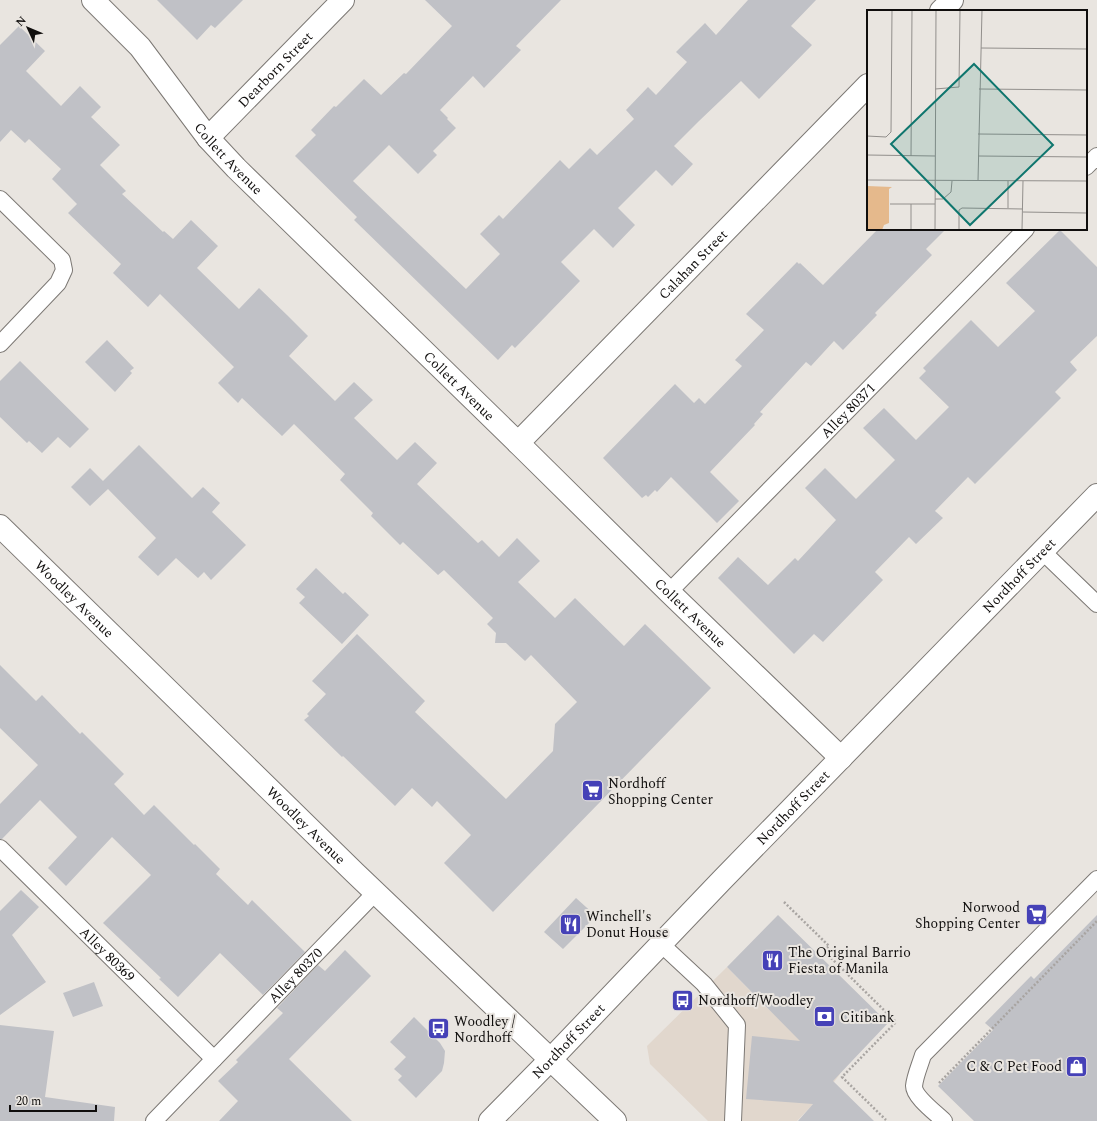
<svg xmlns="http://www.w3.org/2000/svg" width="1097" height="1121" font-family="Spectral,serif">
  <rect width="100%" height="100%" fill="#e9e5e0"/>
  <polygon fill="#e1d7cd" points="727,967 765,1006 840,1074 834,1082 797,1121 708,1121 650,1064 647,1046"/>
  <g fill="#c0c1c6">
    <polygon points="157,0 243,0 215,28 211,25 197,40"/>
    <polygon points="425,0 561,0 516,46 521,50 484,88 473,76 440,110 448,118 447,119 456,128 433,151 437,155 418,174 389,145 353,181 466,289 500,254 480,234 499,215 503,219 560,160 569,169 590,148 597,155 634,119 626,110 648,87 656,95 687,62 676,52 705,23 716,35 748,0 816,0 791,26 812,45 759,99 741,81 699,121 674,146 693,164 672,186 656,170 618,208 635,225 613,248 594,229 561,262 580,281 515,348 512,345 498,360 354,220 357,217 295,156 316,135 311,130 334,106 336,107 364,79 381,95 404,73 406,74 452,26"/>
    <polygon points="19,26 45,51 26,71 61,106 80,86 101,107 91,117 120,145 100,165 126,191 122,194 163,232 164,231 173,239 191,220 218,246 197,268 239,309 259,288 287,315 308,336 289,356 335,401 354,382 373,400 354,418 397,460 415,442 437,463 417,484 478,543 482,540 499,557 517,538 540,561 518,582 555,618 575,598 624,646 645,624 711,688 493,912 444,863 471,835 437,801 432,807 412,788 395,806 343,756 342,757 304,720 309,716 307,714 326,694 312,681 357,634 425,701 415,712 506,799 553,751 555,724 577,702 531,655 525,661 506,643 495,643 496,633 487,624 493,618 444,570 438,575 403,542 400,545 371,516 373,513 340,480 345,474 294,424 282,436 242,398 238,403 218,383 234,367 160,294 148,307 113,273 121,264 68,213 77,204 52,179 61,169 29,139 25,143 11,130 0,142 0,45"/>
    <polygon points="878,229 946,229 926,249 932,255 875,313 877,315 843,350 834,341 811,366 806,362 760,412 763,414 754,424 755,425 710,472 739,501 717,523 671,477 657,492 655,490 648,497 646,495 642,498 603,458 675,384 694,403 699,398 705,404 742,366 735,360 764,330 746,314 797,262 799,264 800,263 823,285"/>
    <polygon points="1060,230 1097,267 1097,336 1070,362 1077,370 1055,392 1061,398 975,484 968,477 935,511 943,518 916,544 909,537 875,572 883,580 823,642 814,634 794,654 718,578 738,557 768,585 795,558 798,561 836,520 805,488 825,468 856,499 895,460 863,428 884,408 916,440 949,407 919,378 926,371 923,368 971,320 998,347 1035,311 1006,283"/>
    <polygon points="107,340 134,368 130,371 132,373 115,392 85,362"/>
    <polygon points="20,361 89,429 70,448 58,437 42,453 29,441 27,443 0,417 0,381"/>
    <polygon points="139,445 192,498 203,487 220,503 212,512 246,545 211,580 204,572 198,578 176,558 158,576 138,557 156,538 108,489 90,506 71,487 90,468 103,481"/>
    <polygon points="316,568 343,594 345,592 369,615 342,644 299,603 305,597 296,589"/>
    <polygon points="0,665 36,701 42,695 80,734 82,732 124,774 114,784 144,815 154,805 194,845 195,844 220,869 216,874 248,905 252,900 305,952 263,995 220,953 178,997 159,979 161,978 103,923 151,875 112,837 66,886 48,868 77,837 40,800 2,839 0,839 0,804 38,765 0,728"/>
    <polygon points="21,890 39,907 12,935 46,982 0,1015 0,911"/>
    <polygon points="576,898 596,916 563,949 544,932"/>
    <polygon points="778,915 888,1023 833,1081 874,1121 798,1121 813,1104 746,1099 752,1036 800,1041 727,967"/>
    <polygon points="1097,915 1097,1121 974,1121 938,1086 993,1030 985,1023 1031,976 1034,979"/>
    <polygon points="345,950 371,976 289,1059 352,1121 219,1121 238,1101 218,1081 238,1062 236,1060 283,1013 277,1008 318,965 325,971"/>
    <polygon points="94,982 103,1006 73,1017 63,993"/>
    <polygon points="414,1017 440,1043 445,1051 444,1063 442,1071 416,1098 398,1080 402,1076 394,1069 406,1057 390,1042"/>
    <polygon points="0,1025 54,1031 45,1097 115,1107 114,1121 0,1121"/>
  </g>
  <g fill="none" stroke-linecap="round" stroke-linejoin="round">
    <defs>
      <g id="lane">
        <polyline points="1086,167 1097,156"/>
        <polyline points="0,199 62,260 64,270 58,283 0,344"/>
        <polyline points="1042,551 1097,604"/>
        <path id="s1" d="M669 592 1026 229"/>
        <path id="s2" d="M0 848 214 1059"/>
        <polyline points="661,944 704,984 737,1025 733,1121"/>
        <path id="s3" d="M154 1121 376 892"/>
        <path d="M944 1121C936 1113 914 1097 914 1086 915 1076 920 1065 923 1055L1097 879"/>
      </g>
      <g id="street">
        <path id="s4" d="M93 0 140 47 208 138 236 168 518 443 669 592 841 758"/>
        <polyline points="941,11 952,0"/>
        <path id="s5" d="M208 138 343 0"/>
        <path id="s6" d="M518 443 868 85"/>
      </g>
      <g id="primary">
        <path id="s7" d="M0 526 355 873 615 1121"/>
        <path id="s8" d="M490 1121 551 1059 721 881 1097 495"/>
      </g>
    </defs>
    <use href="#lane" stroke="#7c7874" stroke-width="18"/>
    <use href="#street" stroke="#7c7874" stroke-width="24"/>
    <use href="#primary" stroke="#7c7874" stroke-width="24"/>
    <g stroke="#a8a4a1" stroke-width="2.5" stroke-dasharray="2 2" stroke-linecap="butt">
      <polyline points="784,902 829,946 824,951 896,1022 842,1077 886,1120"/>
      <polyline points="939,1083 1097,921"/>
    </g>
    <use href="#lane" stroke="#fff" stroke-width="16"/>
    <use href="#street" stroke="#fff" stroke-width="22"/>
    <use href="#primary" stroke="#fff" stroke-width="22"/>
  </g>
  <defs>
    <symbol id="supermarket-square" viewBox="-11 -11 22 22"><rect x="-9" y="-9" width="18" height="18" rx="4" fill="#4541b7" stroke="#e9e5e0"/><path d="M-6-5.5h2.5l.6 2H6L4.5 2H-2.5L-4.4-4H-6ZM-1.5 3.2a1.3 1.3 0 1 0 .1 0ZM3 3.2a1.3 1.3 0 1 0 .1 0Z" fill="#fff"/></symbol>
    <symbol id="restaurant-square" viewBox="-11 -11 22 22"><rect x="-9" y="-9" width="18" height="18" rx="4" fill="#4541b7" stroke="#e9e5e0"/><path d="M-5-6h1v4h1v-4h1v4h1v-4h1v5L-1.5 .5V6h-2V.5L-5-1ZM5-6V6H3V1.5H1.5Q1.5-4 5-6Z" fill="#fff"/></symbol>
    <symbol id="bus-square" viewBox="-11 -11 22 22"><rect x="-9" y="-9" width="18" height="18" rx="4" fill="#4541b7" stroke="#e9e5e0"/><path d="M-5-6H5V4H4V6H2V4H-2V6H-4V4H-5ZM-3.5-4V0h7V-4ZM-3.5 1.2v1.5H-2V1.2ZM2 1.2v1.5H3.5V1.2Z" fill="#fff"/></symbol>
    <symbol id="bank-square" viewBox="-11 -11 22 22"><rect x="-9" y="-9" width="18" height="18" rx="4" fill="#4541b7" stroke="#e9e5e0"/><path d="M-6-4H6V4H-6ZM0-2.3a2.3 2.3 0 1 0 0 4.6a2.3 2.3 0 1 0 0-4.6Z" fill="#fff"/></symbol>
    <symbol id="shop-square" viewBox="-11 -11 22 22"><rect x="-9" y="-9" width="18" height="18" rx="4" fill="#4541b7" stroke="#e9e5e0"/><path d="M-5-2.5h2.3a2.7 3.5 0 0 1 5.4 0H5L5.5 6h-11ZM-1.5-2.5h3a1.5 2.3 0 0 0-3 0Z" fill="#fff"/></symbol>
  </defs>
  <g fill-rule="evenodd">
    <use href="#supermarket-square" x="580" y="778" width="25" height="25"/>
    <use href="#supermarket-square" x="1024" y="902" width="25" height="25"/>
    <use href="#restaurant-square" x="558" y="912" width="25" height="25"/>
    <use href="#restaurant-square" x="760" y="948" width="25" height="25"/>
    <use href="#bus-square" x="670" y="988" width="25" height="25"/>
    <use href="#bank-square" x="812" y="1004" width="25" height="25"/>
    <use href="#bus-square" x="426" y="1016" width="25" height="25"/>
    <use href="#shop-square" x="1064" y="1054" width="25" height="25"/>
  </g>
  <g text-anchor="middle" stroke-width="4" stroke-linejoin="round" paint-order="stroke">
    <g font-size="14" fill="#100e0d" stroke="#e9e5e0">
      <text dy="5" stroke="none"><textPath href="#s5" startOffset="96">Dearborn Street</textPath></text>
      <text dy="5" stroke="none"><textPath href="#s4" startOffset="209">Collett Avenue</textPath></text>
      <text dy="5" stroke="none"><textPath href="#s6" startOffset="250">Calahan Street</textPath></text>
      <text dy="5" stroke="none"><textPath href="#s4" startOffset="533">Collett Avenue</textPath></text>
      <text dy="5" stroke="none"><textPath href="#s1" startOffset="255">Alley 80371</textPath></text>
      <text dy="5" stroke="none"><textPath href="#s8" startOffset="760">Nordhoff Street</textPath></text>
      <text dy="5" stroke="none"><textPath href="#s7" startOffset="104">Woodley Avenue</textPath></text>
      <text dy="5" stroke="none"><textPath href="#s4" startOffset="857">Collett Avenue</textPath></text>
      <text dy="5" stroke="none"><textPath href="#s8" startOffset="436">Nordhoff Street</textPath></text>
      <text dy="5" stroke="none"><textPath href="#s7" startOffset="428">Woodley Avenue</textPath></text>
      <text dy="5" stroke="none"><textPath href="#s2" startOffset="151">Alley 80369</textPath></text>
      <text dy="5" stroke="none"><textPath href="#s3" startOffset="203">Alley 80370</textPath></text>
      <text dy="5" stroke="none"><textPath href="#s8" startOffset="112">Nordhoff Street</textPath></text>
    </g>
    <g font-size="14" fill="#100e0d" stroke="#e9e5e0" text-anchor="start">
      <text x="608" y="788">Nordhoff<tspan x="608" dy="16">Shopping Center</tspan></text>
      <text x="1020" y="912" text-anchor="end">Norwood<tspan x="1020" dy="16">Shopping Center</tspan></text>
      <text x="586" y="921">Winchell's<tspan x="586" dy="16">Donut House</tspan></text>
      <text x="788" y="957">The Original Barrio<tspan x="788" dy="16">Fiesta of Manila</tspan></text>
      <text x="698" y="1005">Nordhoff/Woodley</text>
      <text x="840" y="1022">Citibank</text>
      <text x="454" y="1026">Woodley /<tspan x="454" dy="16">Nordhoff</tspan></text>
      <text x="1062" y="1071" text-anchor="end">C &amp; C Pet Food</text>
    </g>
  </g>
  <g transform="translate(867 10)">
    <rect width="220" height="220" fill="#e9e5e0"/>
    <path d="M0 176 25 177 22 179V213L17 215 15 220H0Z" fill="#e5b98c"/>
    <path fill="none" stroke="#928f8c" stroke-width="1" d="M114 38 220 39M68 79 92 77 93 0M112 79 220 80M111 124 220 125M0 126 19 127 24 122 25 0M0 145 68 146M44 146 45 0M111 146 220 147M0 170 220 171M111 171 115 0M141 171V198M68 189H76L84 182 85 171M23 194H68M156 202 220 203M44 220V194M68 220 69 0M92 220V200L95 198 156 199M155 220 156 171"/>
    <path fill="#0f766e" fill-opacity="0.15" stroke="#0f766e" stroke-width="2" d="M107 54 186 135 103 215 24 134Z"/>
    <rect width="220" height="220" fill="none" stroke="#100e0d" stroke-width="2"/>
  </g>
  <g transform="translate(28 28) rotate(314)" stroke="#e9e5e0" stroke-width="3" paint-order="stroke">
  <path d="M0-3L7 15L0 10L-7 15Z" fill="#100e0d"/>
  <text y="-6" font-size="11" font-weight="bold" text-anchor="middle" fill="#100e0d">N</text>
  </g>
  <path d="M10 1105v6h86v-6" fill="none" stroke="#100e0d" stroke-width="2"/>
  <text x="16" y="1105" font-size="12" fill="#100e0d" stroke="#e9e5e0" stroke-width="3" paint-order="stroke">20 m</text>
</svg>
